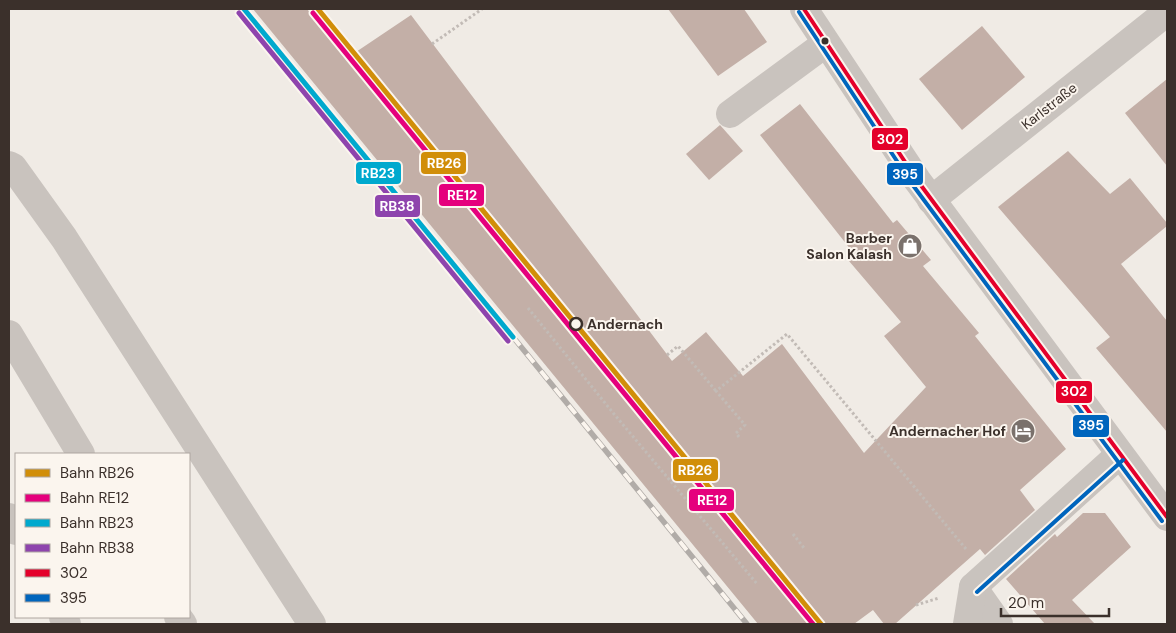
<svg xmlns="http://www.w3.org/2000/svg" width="1176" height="633" font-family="'DM Sans',sans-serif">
  <rect width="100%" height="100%" fill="#f0ebe5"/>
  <g fill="#c3afa7">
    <polygon points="253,9 307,9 347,58 411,15 672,361 706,332 743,376 782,344 864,453 926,387 884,336 901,322 849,261 855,255 760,135 800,104 893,223 897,220 931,260 923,266 979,333 975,336 1066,449 1020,490 1035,510 985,555 980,549 895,624 884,624 873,610 854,624 758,624"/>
    <polygon points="668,9 744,9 767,42 718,76"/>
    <polygon points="982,26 1025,77 962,130 919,79"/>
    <polygon points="1167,79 1167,166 1125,113"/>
    <polygon points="720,125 743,151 709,180 686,154"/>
    <polygon points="1068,151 1110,194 1130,178 1167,223 1167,226 1121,264 1167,321 1167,432 1096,348 1110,337 998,207"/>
    <polygon points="1083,513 1105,513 1131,547 1072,600 1095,624 1045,624 1006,579 1055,534 1057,537"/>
  </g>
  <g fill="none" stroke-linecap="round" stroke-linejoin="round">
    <g stroke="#c2bbb6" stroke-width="3" stroke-dasharray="2.5 2.5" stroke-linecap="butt">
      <polyline points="432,44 482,9"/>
      <polyline points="528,308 614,414 758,585"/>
      <polyline points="667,355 678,346 716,391"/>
      <polyline points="739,437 736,433 745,425 716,391 787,334 966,549"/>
      <polyline points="793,534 804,548"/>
      <polyline points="916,605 939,598"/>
    </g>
    <g stroke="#c9c3be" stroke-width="28">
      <polyline points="804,9 917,180 1167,517"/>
      <polyline points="730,114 825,44"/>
      <polyline points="9,165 13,167 64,238 312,624"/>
      <polyline points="931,200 1167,12"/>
      <polyline points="9,334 81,454"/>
      <polyline points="9,517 16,531"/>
      <polyline points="973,587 999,624"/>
      <polyline points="63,617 67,624"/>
      <polyline points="178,617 183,624"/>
      <polyline points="967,624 973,587 1119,455"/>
    </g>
    <defs>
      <polyline id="rail" points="513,337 747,624"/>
    </defs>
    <use href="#rail" stroke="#b1aca8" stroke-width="5.5"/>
    <use href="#rail" stroke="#fbf5ee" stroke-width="4" stroke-dasharray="11" stroke-linecap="butt"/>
    <defs>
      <polyline id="bus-1" points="804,9 917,180 1167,517"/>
      <g id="bus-2">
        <polyline points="799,12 912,184 1162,521"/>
        <polyline points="977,592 1123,460"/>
      </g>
    </defs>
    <use href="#bus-1" stroke="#fbf5ee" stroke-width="8"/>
    <use href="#bus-2" stroke="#fbf5ee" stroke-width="8"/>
    <use href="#bus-1" stroke="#e4002b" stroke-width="4"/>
    <use href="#bus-2" stroke="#0065bd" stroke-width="4"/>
    <defs>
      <polyline id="rail-1" points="318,9 821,624"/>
      <polyline id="rail-2" points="313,13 813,624"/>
      <polyline id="rail-3" points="244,9 513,337"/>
      <polyline id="rail-4" points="239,13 508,341"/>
    </defs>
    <use href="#rail-1" stroke="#fbf5ee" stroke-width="9"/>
    <use href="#rail-2" stroke="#fbf5ee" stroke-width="9"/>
    <use href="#rail-3" stroke="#fbf5ee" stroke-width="9"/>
    <use href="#rail-4" stroke="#fbf5ee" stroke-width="9"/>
    <use href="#rail-1" stroke="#d18e09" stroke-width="5"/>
    <use href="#rail-2" stroke="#e5007d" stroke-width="5"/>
    <use href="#rail-3" stroke="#00a9ce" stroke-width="5"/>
    <use href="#rail-4" stroke="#8e44ad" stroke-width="5"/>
  </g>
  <defs>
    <symbol id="shop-disc" viewBox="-11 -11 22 22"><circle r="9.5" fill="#7a716c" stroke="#fbf5ee"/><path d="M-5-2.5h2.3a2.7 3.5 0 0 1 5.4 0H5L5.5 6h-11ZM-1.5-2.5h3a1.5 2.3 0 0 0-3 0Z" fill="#fff"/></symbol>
    <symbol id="hotel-disc" viewBox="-11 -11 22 22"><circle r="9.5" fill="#7a716c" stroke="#fbf5ee"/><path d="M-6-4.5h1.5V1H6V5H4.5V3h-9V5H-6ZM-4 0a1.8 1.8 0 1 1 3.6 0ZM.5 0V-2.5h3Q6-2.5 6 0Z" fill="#fff"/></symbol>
  </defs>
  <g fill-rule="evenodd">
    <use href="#shop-disc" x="896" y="232" width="28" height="28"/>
    <use href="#hotel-disc" x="1009" y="417" width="28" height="28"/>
  </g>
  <circle fill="#3b302b" stroke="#fbf5ee" stroke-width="2" cx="825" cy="41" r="4.5"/>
  <circle fill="#fbf5ee" stroke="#3b302b" stroke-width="2.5" cx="576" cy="324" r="6"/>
  <g text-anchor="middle" stroke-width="4" stroke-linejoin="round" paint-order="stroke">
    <g font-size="14" fill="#3b302b" stroke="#fbf5ee">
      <text transform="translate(1049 106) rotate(-38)" y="5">Karlstraße</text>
    </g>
    <g font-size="14" font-weight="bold" fill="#3b302b" stroke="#fbf5ee" text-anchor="end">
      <text x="892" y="243">Barber<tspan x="892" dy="16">Salon Kalash</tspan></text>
      <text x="1006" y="436">Andernacher Hof</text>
    </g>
    <g font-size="14" font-weight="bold" fill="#3b302b" stroke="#fbf5ee" text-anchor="start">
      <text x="587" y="329">Andernach</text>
    </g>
  </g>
  <g stroke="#fbf5ee" stroke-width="2">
    <rect x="871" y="127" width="38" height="24" rx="5" fill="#e4002b"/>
    <rect x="420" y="151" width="47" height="24" rx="5" fill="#d18e09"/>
    <rect x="355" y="161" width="47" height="24" rx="5" fill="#00a9ce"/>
    <rect x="886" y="162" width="38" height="24" rx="5" fill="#0065bd"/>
    <rect x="438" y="183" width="47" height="24" rx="5" fill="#e5007d"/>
    <rect x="374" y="194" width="47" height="24" rx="5" fill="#8e44ad"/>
    <rect x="1055" y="380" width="38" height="24" rx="5" fill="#e4002b"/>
    <rect x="1072" y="414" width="38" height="24" rx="5" fill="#0065bd"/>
    <rect x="672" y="458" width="47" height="24" rx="5" fill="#d18e09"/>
    <rect x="688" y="488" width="47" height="24" rx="5" fill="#e5007d"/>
  </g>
  <g font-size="14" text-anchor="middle" font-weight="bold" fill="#fff">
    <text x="890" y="144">302</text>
    <text x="444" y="168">RB26</text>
    <text x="378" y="178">RB23</text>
    <text x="905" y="179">395</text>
    <text x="462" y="200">RE12</text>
    <text x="397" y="211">RB38</text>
    <text x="1074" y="396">302</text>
    <text x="1091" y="430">395</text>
    <text x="695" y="475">RB26</text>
    <text x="712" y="505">RE12</text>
  </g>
  <rect width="1176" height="633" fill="none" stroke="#3b302b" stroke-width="20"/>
  <rect x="15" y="453" width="175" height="165" fill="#fbf5ee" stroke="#aea6a0"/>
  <rect x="25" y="469" width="25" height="8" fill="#d18e09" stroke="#aea6a0"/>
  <text x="60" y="478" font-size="15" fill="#3b302b">Bahn RB26</text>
  <rect x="25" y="494" width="25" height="8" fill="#e5007d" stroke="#aea6a0"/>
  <text x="60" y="503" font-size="15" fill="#3b302b">Bahn RE12</text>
  <rect x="25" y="519" width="25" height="8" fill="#00a9ce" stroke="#aea6a0"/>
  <text x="60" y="528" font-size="15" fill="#3b302b">Bahn RB23</text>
  <rect x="25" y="544" width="25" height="8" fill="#8e44ad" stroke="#aea6a0"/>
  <text x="60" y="553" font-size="15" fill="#3b302b">Bahn RB38</text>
  <rect x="25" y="569" width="25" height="8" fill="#e4002b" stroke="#aea6a0"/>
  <text x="60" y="578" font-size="15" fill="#3b302b">302</text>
  <rect x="25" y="594" width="25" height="8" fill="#0065bd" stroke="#aea6a0"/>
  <text x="60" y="603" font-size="15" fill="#3b302b">395</text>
  <path d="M1001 608v8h108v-8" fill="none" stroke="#3b302b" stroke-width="2.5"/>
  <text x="1008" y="608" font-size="15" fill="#3b302b" stroke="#fbf5ee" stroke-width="4" paint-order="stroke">20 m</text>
</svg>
